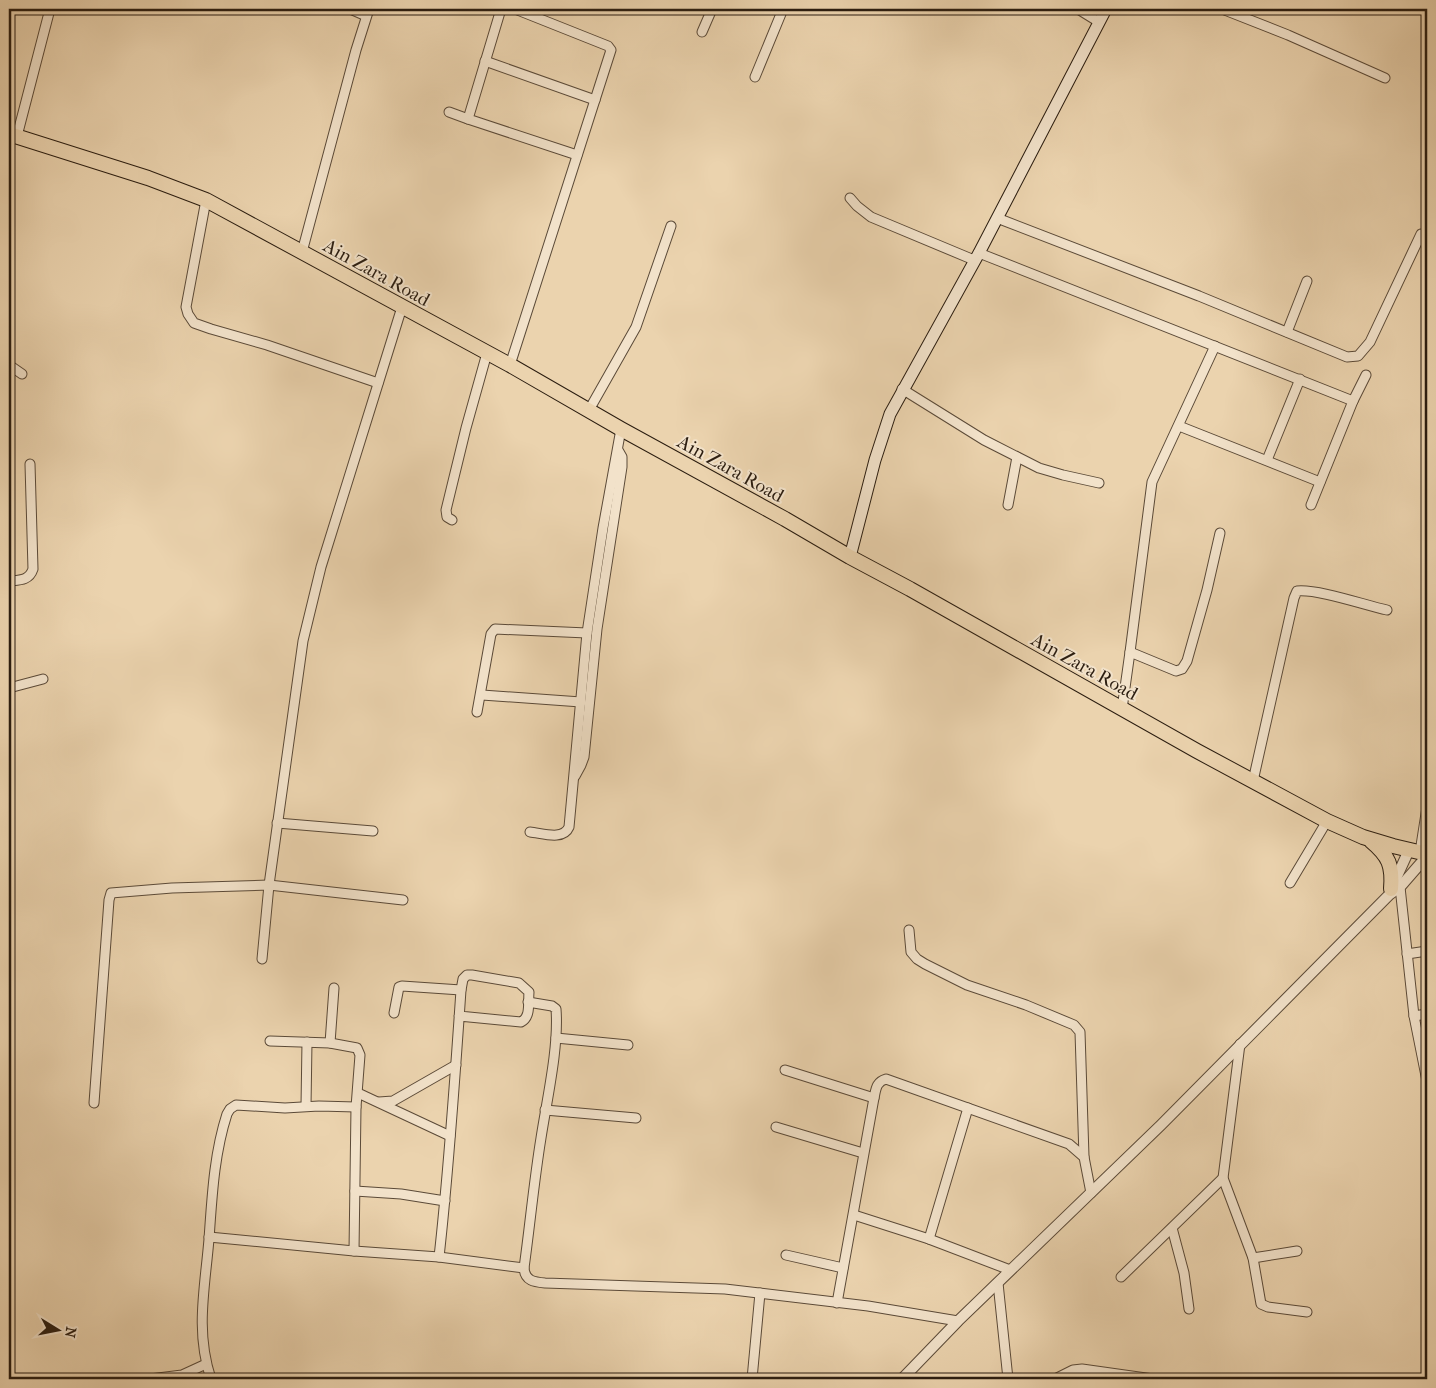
<svg xmlns="http://www.w3.org/2000/svg" width="1436" height="1388" font-family="'IM FELL French Canon',serif">
  <rect width="100%" height="100%" fill="#ebd3ae"/>
  <filter id="stains"><feTurbulence type="fractalNoise" baseFrequency=".004" numOctaves="4"/><feColorMatrix values="0 0 0 0 .2 0 0 0 0 .09 0 0 0 0 .02 0 0 0 .5 -.17"/></filter>
  <radialGradient id="worn" r=".72"><stop offset=".6" stop-color="#630" stop-opacity="0"/><stop offset="1" stop-color="#630" stop-opacity=".3"/></radialGradient>
  <g fill="none" stroke-linecap="round" stroke-linejoin="round">
    <defs>
      <g id="minor">
        <polyline points="350,9 366,16"/>
        <polyline points="501,9 468,119 577,155"/>
        <polyline points="1078,9 1099,22"/>
        <polyline points="1222,9 1288,35 1385,78"/>
        <polyline points="702,32 712,9"/>
        <polyline points="485,61 595,100"/>
        <polyline points="755,77 783,9"/>
        <polyline points="449,112 468,119"/>
        <polyline points="17,136 50,9"/>
        <polyline points="850,198 857,206 871,217 974,260"/>
        <polyline points="206,200 186,307 188,314 194,323 211,329 267,345 378,383"/>
        <polyline points="997,218 1199,296 1347,357 1358,356 1370,342 1421,234"/>
        <polyline points="302,252 356,50 369,9"/>
        <polyline points="979,253 1353,401"/>
        <polyline points="1287,332 1307,281"/>
        <polyline points="9,365 22,374"/>
        <polyline points="510,365 611,50 608,46 515,9"/>
        <polyline points="902,389 984,440 1039,468 1063,475 1099,483"/>
        <polyline points="589,410 636,327 671,226"/>
        <polyline points="1179,426 1320,482"/>
        <polyline points="1267,460 1300,379"/>
        <polyline points="1008,505 1017,457"/>
        <polyline points="1311,505 1353,401 1366,375"/>
        <polyline points="452,520 447,517 446,510 466,428 487,353"/>
        <path d="M9 581C19 580 29 581 33 569L30 464"/>
        <polyline points="1130,652 1152,482 1215,346"/>
        <polyline points="9,688 43,679"/>
        <polyline points="482,695 581,702"/>
        <polyline points="1122,709 1130,652 1176,671 1182,669 1187,661 1207,590 1220,533"/>
        <polyline points="477,712 491,634 495,629 587,633"/>
        <polyline points="575,776 581,765 584,757 597,629 622,467 622,457 618,450"/>
        <path d="M1253 781 1294 598 1297 591C1319 589 1364 605 1387 610"/>
        <polyline points="277,823 373,831"/>
        <path d="M530 832C542 833 563 841 569 827L587 633 603 528 621 429"/>
        <polyline points="1420,852 1427,807"/>
        <polyline points="1290,883 1327,821"/>
        <polyline points="1400,887 1414,1016 1427,1081"/>
        <polyline points="909,930 911,952 917,959 925,964 967,985 1026,1005 1074,1025 1080,1032 1084,1157"/>
        <polyline points="1407,954 1427,951"/>
        <polyline points="262,959 269,885 303,641 321,567 402,307"/>
        <path d="M528 1002 552 1006 556 1009C559 1047 547 1099 541 1138 534 1181 530 1225 524 1268 525 1281 534 1282 545 1283L725 1289 868 1306 958 1321"/>
        <polyline points="394,1013 399,987 402,986 461,990"/>
        <polyline points="1414,1016 1427,1014"/>
        <polyline points="556,1038 628,1045"/>
        <polyline points="270,1041 330,1043 357,1048 360,1055 356,1107 354,1251"/>
        <polyline points="330,1043 334,988"/>
        <polyline points="1240,1044 1223,1178 1253,1258 1261,1304 1268,1307 1307,1312"/>
        <polyline points="785,1070 874,1098"/>
        <polyline points="358,1093 450,1136"/>
        <polyline points="379,1102 393,1101 456,1065"/>
        <polyline points="94,1103 109,900 111,893 172,888 269,885 403,900"/>
        <polyline points="306,1106 307,1042"/>
        <polyline points="545,1110 636,1118"/>
        <polyline points="776,1127 863,1153"/>
        <polyline points="355,1191 401,1194 445,1201"/>
        <polyline points="854,1215 929,1239 1010,1270"/>
        <polyline points="1172,1228 1184,1273 1189,1309"/>
        <polyline points="209,1237 354,1251 439,1257 524,1268"/>
        <polyline points="929,1239 968,1108"/>
        <polyline points="786,1255 843,1268"/>
        <path d="M439 1257C449 1168 455 1079 461 990L463 979 467 975H472L519 983 529 992C528 1003 531 1017 521 1022L459 1016"/>
        <polyline points="1253,1258 1297,1251"/>
        <polyline points="1121,1277 1223,1178"/>
        <polyline points="998,1283 1008,1379"/>
        <path d="M837 1303 874 1098C876 1089 876 1082 886 1079L1069 1144 1084 1157 1091 1193"/>
        <polyline points="150,1379 182,1375 206,1364"/>
        <path d="M211 1379C195 1331 205 1288 209 1239 212 1197 214 1154 227 1114L230 1109 236 1105 285 1108 319 1106 356 1107"/>
        <polyline points="752,1379 760,1293"/>
        <polyline points="1055,1379 1073,1370 1082,1369 1153,1379"/>
      </g>
      <g id="tertiary">
        <polyline points="1393,885 1409,850"/>
        <polyline points="902,1379 958,1321 1161,1125 1389,895 1400,887 1427,856"/>
      </g>
      <polyline id="secondary" points="850,557 875,460 890,414 979,253 1106,9"/>
      <g id="primary">
        <polyline points="9,134 148,178 206,200 510,365 621,429 785,519 850,557 910,589 1197,751 1327,821 1363,837 1393,846 1427,854"/>
        <path d="M1371 841C1389 856 1393 866 1391 889"/>
      </g>
    </defs>
    <use href="#minor" stroke="#5b4a38" stroke-width="11"/>
    <use href="#tertiary" stroke="#5b4a38" stroke-width="12"/>
    <use href="#secondary" stroke="#2b1d10" stroke-width="13"/>
    <use href="#primary" stroke="#2b1d10" stroke-width="16"/>
    <use href="#minor" stroke="#f2e2ca" stroke-width="9"/>
    <use href="#tertiary" stroke="#f2e2ca" stroke-width="10"/>
    <use href="#secondary" stroke="#f2e2ca" stroke-width="11"/>
    <use href="#primary" stroke="#ebd3ae" stroke-width="14"/>
  </g>
  <g text-anchor="middle" stroke-width="4" stroke-linejoin="round" paint-order="stroke">
    <g font-size="19" fill="#2b1d10" stroke="#f2e2ca">
      <text transform="translate(377 272) rotate(29)" y="7">Ain Zara Road</text>
      <text transform="translate(731 468) rotate(29)" y="7">Ain Zara Road</text>
      <text transform="translate(1085 666) rotate(29)" y="7">Ain Zara Road</text>
    </g>
  </g>
  <rect width="1436" height="1388" fill="none" stroke="#ebd3ae" stroke-width="30"/>
  <rect x="10" y="10" width="1416" height="1368" fill="none" stroke="#2b1d10" stroke-width="2.5"/>
  <rect x="15" y="15" width="1406" height="1358" fill="none" stroke="#2b1d10"/>
  <g transform="translate(58 1330) rotate(100)" stroke="#f2e2ca" stroke-width="4" paint-order="stroke">
  <path d="M0-4L9 19L0 12L-9 19Z" fill="#2b1d10"/>
  <text y="-8" font-size="14" font-weight="bold" text-anchor="middle" fill="#2b1d10">N</text>
  </g>
  <rect width="100%" height="100%" filter="url(#stains)"/>
  <rect width="100%" height="100%" fill="url(#worn)"/>
</svg>
